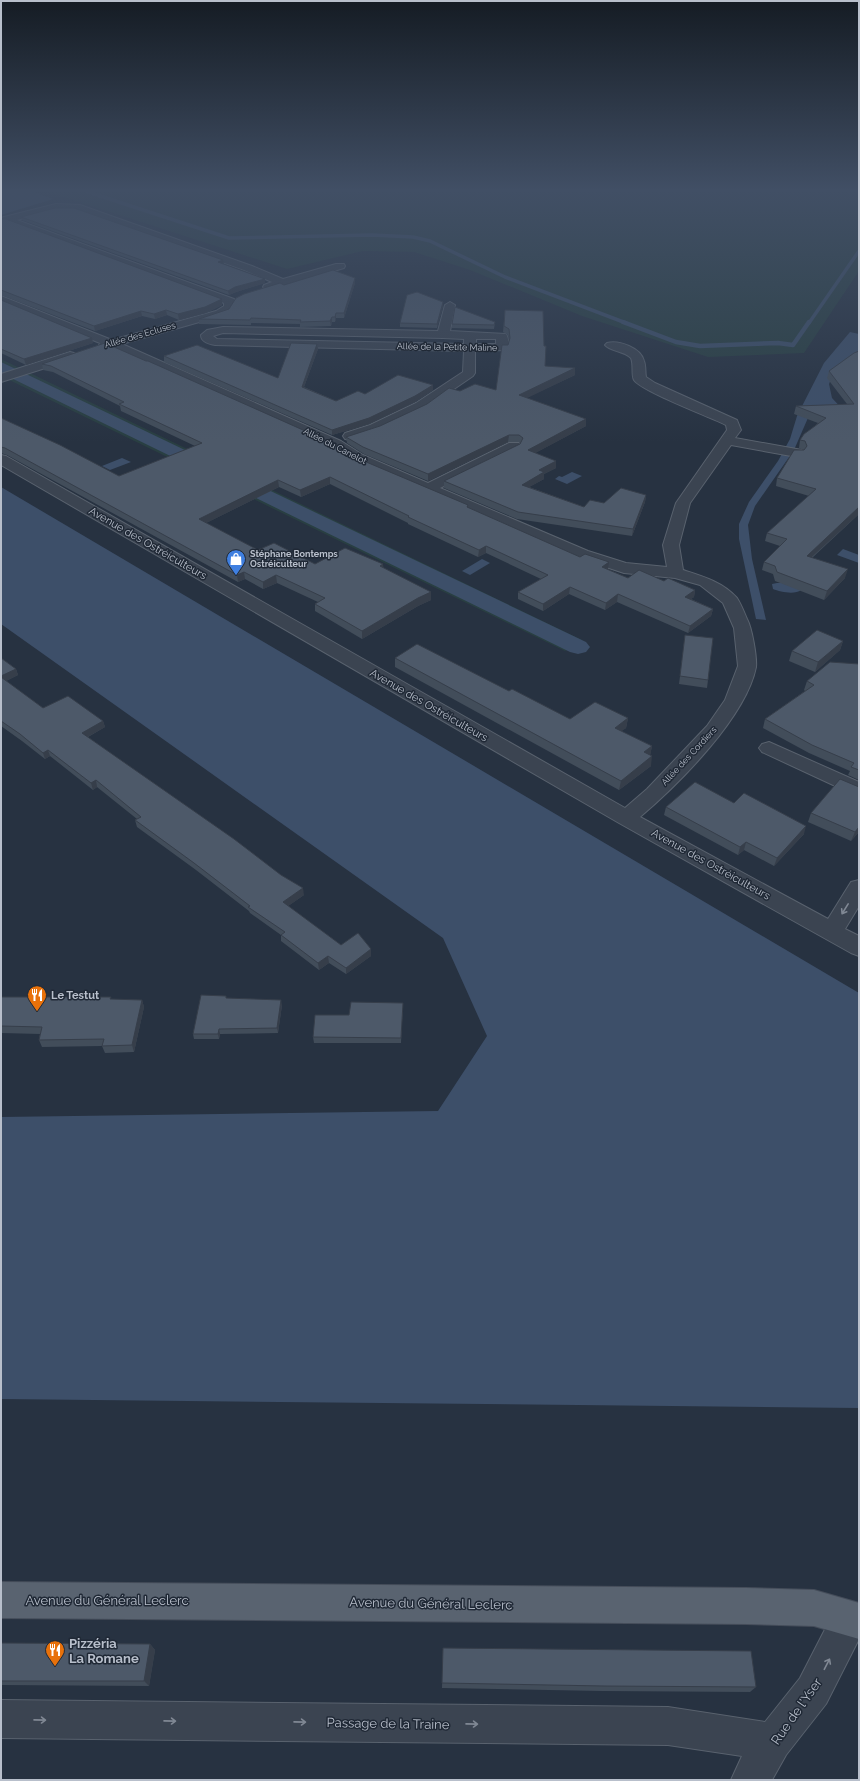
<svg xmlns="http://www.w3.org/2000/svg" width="860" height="1781" font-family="Raleway,sans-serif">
  <rect width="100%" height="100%" fill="#273241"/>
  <g fill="#293f42">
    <polygon points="48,192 859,192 859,271 804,353 708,357 582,316 470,270 414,252 363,251 287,269"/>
    <polygon points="1,359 582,640 565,651 1,376"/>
  </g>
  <g fill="#3d4f69">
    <polygon points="1,192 34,192 53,199 1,215"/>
    <polygon points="850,332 859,334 859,352 835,369 829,384 832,398 846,413 811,411 794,450 755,506 748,525 752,559 766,620 756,619 739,539 739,524 749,502 778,461 790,439 797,416 824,363"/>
    <polygon points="122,458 131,462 110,470 102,466"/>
    <polygon points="572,472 582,476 567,484 555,479 559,476 562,477"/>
    <polygon points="1,487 859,993 859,1408 1,1399 1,1117 438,1111 487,1036 443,938 1,624"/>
    <polygon points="843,549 859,555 859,563 837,555"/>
    <polygon points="482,559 490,563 470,575 462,571"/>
    <path d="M777 583H782L801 590C795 595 780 592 773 589L772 584Z"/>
  </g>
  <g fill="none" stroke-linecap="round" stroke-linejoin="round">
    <g stroke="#3d4f69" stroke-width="3.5">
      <polyline points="88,192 229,238 372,235 413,237 430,241 505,277 626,323"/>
      <polyline points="809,323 859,251"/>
    </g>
    <polyline stroke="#3d4f69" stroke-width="4.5" points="623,322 676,342 700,346 778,343 793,345 809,322"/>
    <polygon fill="#3d4f69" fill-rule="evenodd" points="1,362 586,642 590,647 586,652 578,654 570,652 1,373"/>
    <defs>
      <g id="minor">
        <path d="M56 204 80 205 252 266 283 279 336 264H344L345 266 344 268 268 290 263 287 264 285 272 282 244 270 76 210H56L17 220 234 299 235 301 233 309 224 315 122 344 341 441 363 455 428 483 509 443H519L521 446 519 449 440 488 588 551 626 563 667 567 663 545 676 503 727 430 726 425C710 417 641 391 634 380 631 374 634 365 631 358 624 351 610 351 605 345L607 343C619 340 641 348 644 361 646 366 645 372 646 377L655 383 737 420 741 430 735 438 802 450 804 453 802 456 797 457 731 445 690 503 679 545 683 570C702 576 723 582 737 598 741 604 744 612 747 619 752 628 757 657 756 667 746 717 679 784 640 817L828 919 851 882 859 880V906L845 929 859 936V956L851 953 619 823 1 465V455L6 456 625 808 647 789 707 726 725 700 738 666 734 628 723 603 700 585 675 578 624 573 576 557 353 461 331 447 110 347H101L99 345 100 343 1 303V296L112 340 216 311 224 306V303L7 222H1V218L4 217Z"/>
        <path d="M450 302 455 305 450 331 506 334C509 338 509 346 506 350L475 351V373L473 376C434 403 397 428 350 440L345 439 343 436 345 433 370 425 416 403 463 372 464 351 215 345C209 344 201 342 201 335L207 330 223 327 438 331 445 305ZM223 333 443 338 464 339V344L217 339 213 336ZM476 339H496V344H476Z"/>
        <polygon points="70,352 74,353 76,356 74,359 1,382 1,374"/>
        <polygon points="769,742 859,782 859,797 762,752 759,748 762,744"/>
        <polygon points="850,1601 859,1605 859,1639 826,1704 786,1755 772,1780 731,1780 742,1756 668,1745 1,1738 1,1700 668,1707 765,1722 800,1678 837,1606"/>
      </g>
      <polygon id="major" points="1,1582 746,1588 814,1590 859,1603 859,1639 814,1626 746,1624 1,1618"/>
    </defs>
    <use href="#minor" stroke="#59626e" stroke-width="2"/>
    <use href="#major" stroke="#454d5a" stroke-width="2"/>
    <use href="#minor" fill="#3b4451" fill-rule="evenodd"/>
    <use href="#major" fill="#596370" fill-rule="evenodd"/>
  </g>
  <g fill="#424d5a">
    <polygon points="21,217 223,264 265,279 265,283 236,292 229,295 22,220"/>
    <polygon points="1,219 222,305 206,313 179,320 167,315 155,319 142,316 95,331 1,295"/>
    <polygon points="355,283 344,318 336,318 335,322 332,322 331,326 300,327 300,324 251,323 251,325 199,324 199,319 229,309 284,285"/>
    <polygon points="1,300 92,338 93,343 26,365 1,353"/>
    <polygon points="443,306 437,328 400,327 400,323"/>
    <polygon points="505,310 545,366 575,375 526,398 586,426 535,453 556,461 556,468 544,474 544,479 529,487 584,507 646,495 645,502 632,536 517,519 444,488 444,481 520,444 520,443 519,442 508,442 428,481 364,454 347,443 346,437 380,426 460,391 496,390 509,340 508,335 503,332"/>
    <polygon points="495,322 494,329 452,328 452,324"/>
    <polygon points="105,343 352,456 628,578 664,581 695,590 694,597 691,599 713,609 711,616 688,633 617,602 605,610 569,594 543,611 518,599 518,592 541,579 486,553 478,557 408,524 408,523 330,484 301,497 279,487 206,523 258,550 315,564 384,568 431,600 418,606 362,639 315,611 315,604 318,602 277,583 263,589 245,579 238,582 7,455 1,453 1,418 119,476 195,446 121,411 120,406 53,372 43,370 42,364"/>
    <polygon points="317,344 318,349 304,387 336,401 365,394 433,385 433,390 415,402 369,424 332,435 164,362 164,356 278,378"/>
    <polygon points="859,351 859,514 812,558 845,578 824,600 775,581 773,574 762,570 764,562 780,546 765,541 767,533 809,496 776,486 777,478 803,450 799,448 800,440 818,423 794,414 796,406 847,404 827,378 829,371"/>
    <polygon points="685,635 708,680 707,688 679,684"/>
    <polygon points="843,641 840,650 815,672 789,661 792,651"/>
    <polygon points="1,658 16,669 18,675 6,681 43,708 103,721 105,727 88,737 304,895 288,906 341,945 371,949 371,956 346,974 329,963 319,970 281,941 281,935 250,913 249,911 196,870 137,827 135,820 137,819 97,787 93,790 50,756 45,759 22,741 1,726"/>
    <polygon points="395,658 509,691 570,719 628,718 626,728 621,731 652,746 650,755 651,766 619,790 395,667"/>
    <polygon points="859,664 859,780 848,775 850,771 809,753 763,728 765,719 805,691 804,690 807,681"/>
    <polygon points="734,803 804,834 774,866 744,850 738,855 664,815 666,807"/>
    <polygon points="811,813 859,832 851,841 808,822"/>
    <polygon points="1,997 142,1000 144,1007 134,1052 105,1053 102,1046 42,1047 39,1040 40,1034 1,1033"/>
    <polygon points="227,999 282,1005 278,1033 220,1034 219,1039 194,1039 193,1034"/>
    <polygon points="403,1003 401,1043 314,1043 313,1037 349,1015"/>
    <polygon points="1,1643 150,1644 155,1650 149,1686 1,1685"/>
    <polygon points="443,1648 756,1687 750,1692 602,1691 442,1688"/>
  </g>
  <g fill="#363e4a">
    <polygon points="223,260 224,264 218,262"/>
    <polygon points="355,278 355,283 344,318 344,313"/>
    <polygon points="265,279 265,283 236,292 229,295 228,291 235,287"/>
    <polygon points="222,299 222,305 206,313 179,320 178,314"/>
    <polygon points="443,302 443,306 437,328 437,324"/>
    <polygon points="166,310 167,315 155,319 154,314"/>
    <polygon points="141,311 142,316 95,331 94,326"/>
    <polygon points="336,313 336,318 335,322 335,317"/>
    <polygon points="332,317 332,322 331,326 330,321"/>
    <polygon points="92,338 93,343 26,365 24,359"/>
    <polygon points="317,344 318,349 302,392 302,387"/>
    <polygon points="575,368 575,375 519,402 519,395"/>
    <polygon points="433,385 433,390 415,402 369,424 332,435 332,430"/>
    <polygon points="586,419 586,426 528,457 528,450"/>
    <polygon points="509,435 508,442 428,481 428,474"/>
    <polygon points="556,461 556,468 544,474 544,479 522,491 522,485 539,470"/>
    <polygon points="330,477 330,484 301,497 300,490"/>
    <polygon points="278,480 279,487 200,526 199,519"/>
    <polygon points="646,495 645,502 632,536 633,529"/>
    <polygon points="859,507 859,514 804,564 807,556"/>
    <polygon points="486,546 486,553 478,557 479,550"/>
    <polygon points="609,562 608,569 602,567"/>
    <polygon points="383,564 384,571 380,566"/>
    <polygon points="848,569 845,578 824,600 827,591"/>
    <polygon points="244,572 245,579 238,582 237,575"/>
    <polygon points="276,575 277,583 263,589 263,582"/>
    <polygon points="570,587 569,594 543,611 543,604"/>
    <polygon points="695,590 694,597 684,604 685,597"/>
    <polygon points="431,592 431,600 418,606 362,639 362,631 418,598"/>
    <polygon points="618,594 617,602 605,610 606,603"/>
    <polygon points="713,609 711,616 688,633 690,626"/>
    <polygon points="843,641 840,650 815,672 818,662"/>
    <polygon points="16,669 18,675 2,683 1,678 1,676"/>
    <polygon points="628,718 626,728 614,737 615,728"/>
    <polygon points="103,721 105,727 84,739 82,733"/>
    <polygon points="652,746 650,756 644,752"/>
    <polygon points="48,750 50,756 45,759 43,753"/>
    <polygon points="652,756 651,766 619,790 621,781"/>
    <polygon points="96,780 97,787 93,790 91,783"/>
    <polygon points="806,826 804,834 774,866 777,858"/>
    <polygon points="859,827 859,832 851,841 855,832"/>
    <polygon points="746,842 744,850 738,855 740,847"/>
    <polygon points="303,888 304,895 284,909 283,902"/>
    <polygon points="371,949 371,956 346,974 346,968"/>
    <polygon points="328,956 329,963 319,970 318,963"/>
    <polygon points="142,1000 144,1007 134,1052 132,1045"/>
    <polygon points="281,1000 282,1005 278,1033 277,1028"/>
    <polygon points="219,1029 220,1034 219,1039 218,1034"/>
    <polygon points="150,1644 155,1650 149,1686 144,1681"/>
  </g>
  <g fill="#4d5969" stroke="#363e4a">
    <polygon points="55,208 74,208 223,260 218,262 265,279 235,287 228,291 21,217"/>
    <polygon points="1,219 6,219 222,299 205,307 178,314 166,310 154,314 141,311 94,326 1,290"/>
    <polygon points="333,270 355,278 344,313 336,313 335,317 332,317 330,321 300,322 301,320 251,318 250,320 199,319 229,309 236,298 244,294 280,283 284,285"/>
    <polygon points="417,292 443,302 437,324 400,323 407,295"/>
    <polygon points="1,300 92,338 24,359 1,349"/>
    <polygon points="455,307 495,322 494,325 452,324"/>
    <polygon points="505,310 543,311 544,346 546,346 545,366 575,368 519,395 586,419 528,450 556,461 539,470 544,472 522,485 584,507 590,500 604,503 621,488 646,495 633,529 518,512 444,481 520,444 523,438 519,435 509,435 428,474 363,447 346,437 380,426 427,404 449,388 460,391 475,384 496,390 502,345 508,345 510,338 509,329 504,326"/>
    <polygon points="105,343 146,361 148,361 330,442 352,456 468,505 467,507 580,557 585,554 609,562 602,567 628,578 639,570 664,581 668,578 695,590 685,597 713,609 690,626 618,594 606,603 570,587 543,604 518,592 548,575 486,546 479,550 408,517 409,516 330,477 300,490 278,480 199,519 258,550 274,543 315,564 345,548 383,564 380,566 431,592 418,598 362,631 315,604 325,598 276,575 263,582 244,572 237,575 5,448 1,447 1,418 60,445 119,476 202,443 119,404 124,402 51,366 42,364"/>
    <polygon points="291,343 317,344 302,387 336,401 358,391 365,394 398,375 433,385 415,396 369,418 332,430 164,356 197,345 278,378"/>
    <polygon points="859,351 859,507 807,556 848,569 827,591 777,572 775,566 764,562 787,539 767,533 816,489 777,478 794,450 804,450 807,446 805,441 800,440 804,434 826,418 796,406 854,404 829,371 854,353"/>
    <polygon points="817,630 843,641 818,662 792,651"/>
    <polygon points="685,635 713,638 708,680 680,676"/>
    <polygon points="417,644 509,691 512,689 570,719 595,702 628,718 615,728 652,746 644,752 652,756 621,781 395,658"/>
    <polygon points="1,658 16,669 1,676"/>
    <polygon points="830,662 859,664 859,770 851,767 854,763 812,745 765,719 814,685 807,681"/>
    <polygon points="1,677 43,708 68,696 103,721 82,733 234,839 281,875 303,888 283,902 341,945 358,933 371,949 346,968 328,956 318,963 281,935 285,932 248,907 250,906 194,863 135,820 141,817 96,780 91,783 48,750 43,753 20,734 1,721"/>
    <polygon points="840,779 859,787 859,827 855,832 811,813"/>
    <polygon points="695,782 734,803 744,793 806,826 777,858 746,842 740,847 666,807"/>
    <polygon points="201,995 226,996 226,998 281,1000 277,1028 219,1029 218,1034 193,1034"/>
    <polygon points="1,997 111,997 110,999 142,1000 132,1045 102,1046 104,1039 39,1040 42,1027 1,1026"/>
    <polygon points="351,1002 403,1003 401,1038 313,1037 315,1015 349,1015"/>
    <polygon points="1,1643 150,1644 144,1681 1,1681"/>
    <polygon points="443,1648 751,1651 756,1687 604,1686 442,1683"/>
  </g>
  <defs><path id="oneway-shaft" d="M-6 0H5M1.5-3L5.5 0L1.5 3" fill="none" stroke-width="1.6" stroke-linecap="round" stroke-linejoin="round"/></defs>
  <g stroke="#808894">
    <use href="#oneway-shaft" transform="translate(845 909) rotate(122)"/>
    <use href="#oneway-shaft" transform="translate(827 1664) rotate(-63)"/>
    <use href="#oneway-shaft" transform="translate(40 1720) rotate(1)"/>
    <use href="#oneway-shaft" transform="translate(170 1721) rotate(1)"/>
    <use href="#oneway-shaft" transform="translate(300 1722) rotate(1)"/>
    <use href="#oneway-shaft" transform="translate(472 1724) rotate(1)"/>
  </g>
  <linearGradient id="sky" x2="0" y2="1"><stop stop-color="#151c24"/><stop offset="0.43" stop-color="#414f65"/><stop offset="1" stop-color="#414f65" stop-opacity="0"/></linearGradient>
  <rect width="860" height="442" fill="url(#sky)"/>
  <defs>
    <symbol id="shop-pin" viewBox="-11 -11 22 30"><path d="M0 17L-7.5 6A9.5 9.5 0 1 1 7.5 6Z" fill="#3f7fe0" stroke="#202936"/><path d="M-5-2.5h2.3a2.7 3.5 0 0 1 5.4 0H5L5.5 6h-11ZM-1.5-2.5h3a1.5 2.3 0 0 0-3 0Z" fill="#fff"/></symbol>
    <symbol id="restaurant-pin" viewBox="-11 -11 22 30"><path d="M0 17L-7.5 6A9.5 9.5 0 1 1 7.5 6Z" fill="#e8710a" stroke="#202936"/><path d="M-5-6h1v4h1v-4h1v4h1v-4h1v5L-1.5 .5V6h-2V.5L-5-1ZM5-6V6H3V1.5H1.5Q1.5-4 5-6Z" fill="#fff"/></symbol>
  </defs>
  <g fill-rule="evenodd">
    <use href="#shop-pin" x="225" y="548" width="22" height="30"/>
    <use href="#restaurant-pin" x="26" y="984" width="22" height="30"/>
    <use href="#restaurant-pin" x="44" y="1639" width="22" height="30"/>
  </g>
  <g text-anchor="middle" stroke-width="3" stroke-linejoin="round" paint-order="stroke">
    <g font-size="9" fill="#b8bfcb" stroke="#202936">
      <text transform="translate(140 335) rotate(-16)" y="3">Allée des Ecluses</text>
      <text transform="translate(447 347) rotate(1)" y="3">Allée de la Petite Maline</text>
      <text transform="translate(335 446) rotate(27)" y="3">Allée du Canelot</text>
      <text transform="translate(689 756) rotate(-47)" y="3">Allée des Cordiers</text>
    </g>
    <g font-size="9" font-weight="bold" fill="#b8bfcb" stroke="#202936" text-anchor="start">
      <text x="250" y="557">Stéphane Bontemps<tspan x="250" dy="10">Ostréiculteur</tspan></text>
    </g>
    <g font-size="11" fill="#b8bfcb" stroke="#202936">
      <text transform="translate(148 543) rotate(30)" y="4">Avenue des Ostréiculteurs</text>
      <text transform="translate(429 705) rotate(30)" y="4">Avenue des Ostréiculteurs</text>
      <text transform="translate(711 864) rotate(29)" y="4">Avenue des Ostréiculteurs</text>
    </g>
    <g font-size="11" font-weight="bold" fill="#b8bfcb" stroke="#202936" text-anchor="start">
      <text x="51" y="999">Le Testut</text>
    </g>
    <g font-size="13" fill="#b8bfcb" stroke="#202936">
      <text x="107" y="1605">Avenue du Général Leclerc</text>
      <text transform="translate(431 1603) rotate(1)" y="5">Avenue du Général Leclerc</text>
      <text transform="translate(796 1711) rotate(-55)" y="5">Rue de l'Yser</text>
      <text transform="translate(388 1723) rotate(1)" y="5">Passage de la Traine</text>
    </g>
    <g font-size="13" font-weight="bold" fill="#b8bfcb" stroke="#202936" text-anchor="start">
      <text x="69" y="1648">Pizzéria<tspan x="69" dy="15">La Romane</tspan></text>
    </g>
  </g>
  <rect width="860" height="1781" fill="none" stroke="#b8bfcb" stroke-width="4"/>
</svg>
